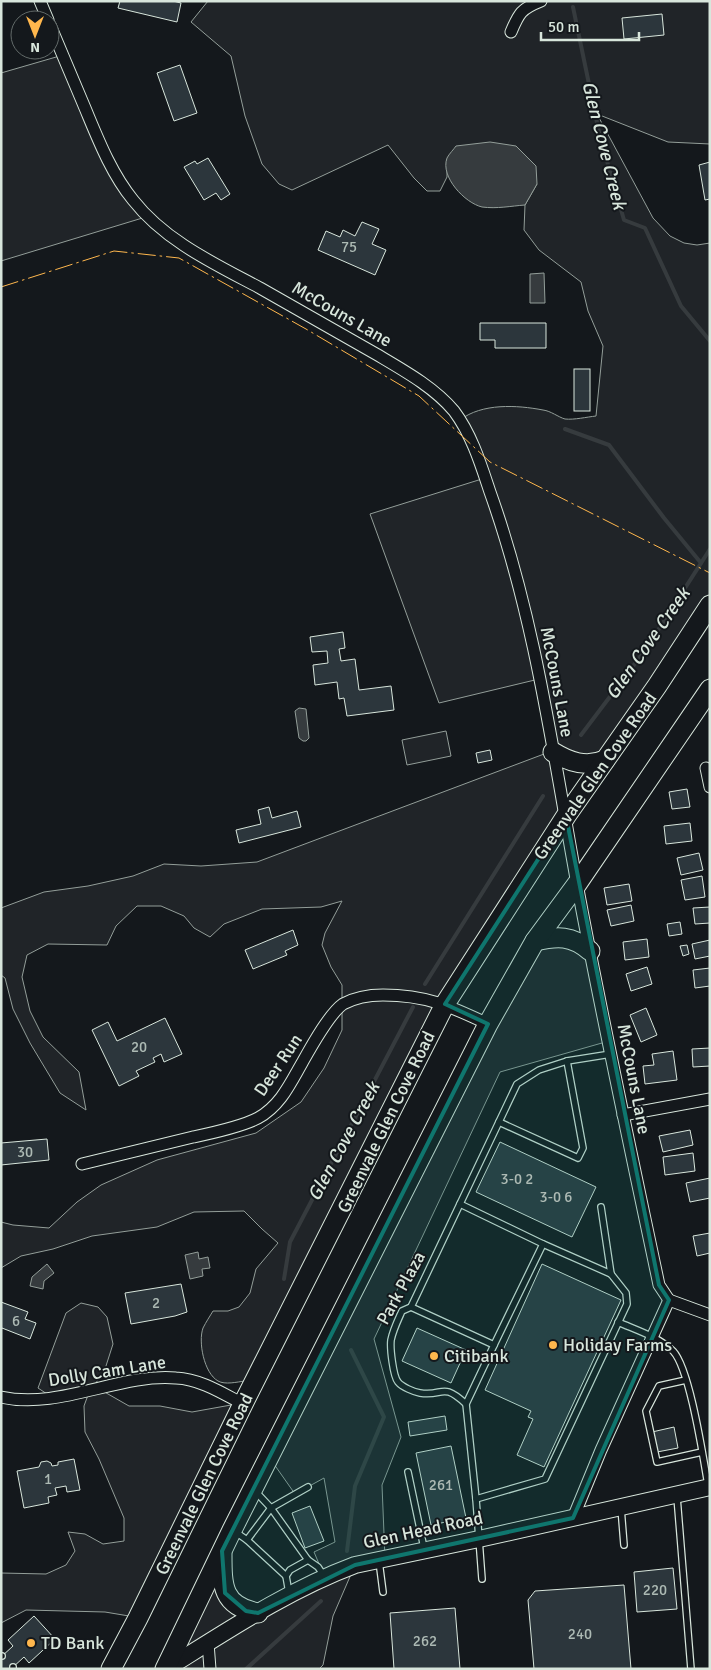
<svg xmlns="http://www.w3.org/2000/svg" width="711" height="1670" font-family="Signika,sans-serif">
  <rect width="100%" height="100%" fill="#14181c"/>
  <g fill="#202428" stroke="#939e99">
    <path d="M208 1H710V144L668 142 597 114 653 218 670 236 684 243 697 245 710 243V605L605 760 560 756 566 816 481 947 245 1381C237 1382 225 1385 218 1381 204 1373 198 1342 203 1328 206 1322 210 1316 213 1311H228L239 1307 250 1293 256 1269 278 1243 262 1229 244 1211 194 1212 157 1227 92 1236 53 1249 21 1256 1 1268V1222L13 1225 49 1228 77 1202 101 1185 157 1160 256 1133 301 1102 324 1068 342 1030V985L331 967 322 945 325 933 342 901 321 907 262 909 224 924 210 937 194 928 184 916 161 906H137L116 926 107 945 48 944 27 955 22 977 30 1011 43 1037 79 1072 86 1110 60 1093 30 1043 13 1009 5 978 1 975V908L44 892 88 886 133 876 164 864 201 866 257 862 552 751 539 679 439 703 370 514 485 478 460 420C482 403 517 405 543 410 551 411 558 417 565 419 574 420 587 417 596 416L603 346 588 311 581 282 539 250 524 230 525 205 537 184 447 159V177L440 191H427L414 178 388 145 292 190 279 184 262 164 245 116 231 56 191 22Z"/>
    <polygon points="63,55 98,139 149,216 1,261 1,73"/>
    <polygon points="446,731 451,756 407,765 402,740"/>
    <polygon points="535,941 590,947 609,1041 500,1072 374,1339 401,1437 382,1485 385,1558 355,1565 333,1616 323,1665 319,1669 165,1669 222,1568 246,1611 325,1578 314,1552 335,1542 324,1478 295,1494 269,1457"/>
    <polygon points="81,1303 98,1307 107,1317 113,1344 105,1369 94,1386 129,1406 160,1406 192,1412 231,1405 230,1419 135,1617 105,1612 26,1610 1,1623 1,1573 46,1574 66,1565 75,1551 68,1532 85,1534 103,1544 124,1541 124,1518 99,1459 85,1432 84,1406 88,1395 47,1394 38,1388 66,1313"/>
  </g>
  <g fill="#363b3e" stroke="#939e99">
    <path d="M490 142 516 146 536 166 537 184 525 205C511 206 497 209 482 207 465 203 440 177 447 158 449 154 454 149 456 146Z"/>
    <polygon points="544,273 545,303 530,303 530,274"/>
    <polygon points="299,708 306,709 309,738 306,741 303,741 299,738 295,711"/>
    <polygon points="198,1252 199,1259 208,1257 210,1268 202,1269 203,1276 190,1279 185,1255"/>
    <polygon points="47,1264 54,1273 44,1281 43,1289 30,1286 32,1277"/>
  </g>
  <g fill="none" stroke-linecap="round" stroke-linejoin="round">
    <g stroke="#363b3e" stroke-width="4">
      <polyline points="573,7 600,137 624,220 645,228 681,306 710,341"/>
      <polyline points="565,429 609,445 664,518 701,563"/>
      <polyline points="581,735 646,649 710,549"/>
      <polyline points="425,984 543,796"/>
      <polyline points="284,1279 290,1242 413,1007"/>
      <polyline points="347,1551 355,1486 384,1417 351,1350"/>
      <polyline points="246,1669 321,1601"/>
    </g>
  </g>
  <g fill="#2c363c" stroke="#d8e6dc">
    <polygon points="120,1 173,1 181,3 177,22 118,8"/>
    <polygon points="662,14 664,35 624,39 622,18"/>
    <polygon points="180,65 197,113 174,121 157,73"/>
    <polygon points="208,158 230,194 221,200 216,193 204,200 184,167 195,161 197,164"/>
    <polygon points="710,162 710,199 705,200 699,165"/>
    <polygon points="362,222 379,229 372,244 386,250 375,275 318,250 326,231 340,237 343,230 355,236"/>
    <polygon points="480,323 546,323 546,348 495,348 495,340 480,340"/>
    <rect x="574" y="369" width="16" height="42"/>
    <polygon points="343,632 345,648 339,649 341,661 355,659 359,690 391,686 394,710 347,716 344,698 339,699 337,682 315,685 313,665 328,663 327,651 312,652 310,637"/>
    <polygon points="490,750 492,760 478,763 476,753"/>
    <polygon points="687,789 690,807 672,809 669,792"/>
    <polygon points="269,807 272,818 297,811 301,827 239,843 236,830 261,824 258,810"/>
    <polygon points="690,823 692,841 666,844 664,826"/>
    <polygon points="699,853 703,870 681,875 677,858"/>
    <polygon points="702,876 705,897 685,900 681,880"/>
    <polygon points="629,884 632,901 607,905 604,888"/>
    <polygon points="631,905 634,921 611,926 607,910"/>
    <polygon points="710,907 710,923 695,924 693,908"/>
    <polygon points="680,922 682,934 669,936 667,924"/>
    <polygon points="293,930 298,945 285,951 287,955 253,969 245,950"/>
    <polygon points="647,939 649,957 625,960 623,942"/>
    <polygon points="710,940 710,956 695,959 692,944"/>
    <polygon points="687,945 689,954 683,956 680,946"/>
    <polygon points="647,967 652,984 631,991 626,974"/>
    <polygon points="710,968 710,986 695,988 693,970"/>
    <polygon points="646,1008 657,1035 641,1042 630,1015"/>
    <polygon points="165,1018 182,1054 164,1062 161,1054 153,1058 155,1062 136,1071 139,1076 119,1086 92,1030 108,1022 117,1041"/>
    <polygon points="710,1048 710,1066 693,1067 692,1049"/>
    <polygon points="673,1051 677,1080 645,1084 643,1066 654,1065 652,1054"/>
    <polygon points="690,1130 693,1145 663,1152 659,1136"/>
    <polygon points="47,1139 49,1160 1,1165 1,1143"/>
    <polygon points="500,1142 596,1187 572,1237 476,1192"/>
    <polygon points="693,1153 695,1171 665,1175 663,1157"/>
    <polygon points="710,1178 710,1198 690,1202 686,1183"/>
    <polygon points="710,1233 710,1253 697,1256 693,1236"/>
    <polygon points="542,1264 621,1300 544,1467 517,1455 533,1419 528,1417 531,1411 485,1390"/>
    <polygon points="181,1284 187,1312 175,1316 131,1324 125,1293"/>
    <polygon points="1,1302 28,1312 25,1319 36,1323 30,1339 2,1328 1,1331"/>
    <polygon points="417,1328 466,1350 451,1383 402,1361"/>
    <polygon points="445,1416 447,1430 410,1436 408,1422"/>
    <polygon points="674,1427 678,1448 657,1452 652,1432"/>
    <polygon points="451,1446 466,1518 431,1525 416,1453"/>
    <polygon points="74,1459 80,1490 67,1492 66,1486 55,1488 57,1495 48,1497 49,1503 24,1508 17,1471 39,1467 41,1462 47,1461 51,1463 52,1466 58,1465 58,1462"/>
    <polygon points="310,1506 324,1541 305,1548 292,1513"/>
    <polygon points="673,1568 677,1609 637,1612 634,1572"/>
    <polygon points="624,1585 631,1669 534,1669 528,1600 535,1591"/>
    <polygon points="455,1608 460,1669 394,1669 390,1613"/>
    <polygon points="34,1616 55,1639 29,1663 24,1657 11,1669 1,1669 1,1657 13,1646 8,1640"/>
  </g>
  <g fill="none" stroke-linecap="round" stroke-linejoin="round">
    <defs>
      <g id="lane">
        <polyline points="499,1122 578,1158 583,1148 567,1061"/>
        <polyline points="460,1204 543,1244 611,1274 626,1293 627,1304 545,1479 476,1499"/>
        <polyline points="601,1207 611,1274"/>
        <polyline points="411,1307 494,1345 543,1244"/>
        <path d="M618 1322C636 1330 659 1337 673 1351 690 1369 703 1457 708 1485"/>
        <polyline points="686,1380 659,1386 646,1411 657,1462 702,1452"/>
        <polyline points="466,1404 494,1345"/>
        <polyline points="408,1472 424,1548"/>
        <polyline points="256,1492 271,1508 308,1560 318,1567 324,1576"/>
        <polyline points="677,1497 691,1669"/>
        <polyline points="621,1508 624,1545"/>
        <polyline points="234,1531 247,1540 271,1508 308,1487"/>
        <polyline points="247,1540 286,1576"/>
        <polyline points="379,1561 383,1592"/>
        <path d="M482 1579 476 1499 466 1404C441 1381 444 1397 420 1393 414 1392 402 1387 398 1382 393 1376 390 1348 391 1340 393 1330 398 1320 402 1311L411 1307 517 1084 539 1070 567 1061 611 1054"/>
        <polyline points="289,1593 286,1576 290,1570 308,1560"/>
        <polyline points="1,1656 2,1656"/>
        <polyline points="13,1667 13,1669"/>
      </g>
      <g id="street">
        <polyline points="40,1 48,20"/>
        <path d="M50 25C62 53 73 80 85 108 98 139 111 173 133 200 165 241 215 264 260 288 299 310 338 332 376 354 403 370 434 387 454 411 472 435 481 465 490 492 535 618 553 753 577 884 602 1018 631 1152 659 1285L669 1300"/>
        <path d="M511 32C519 13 521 9 541 1"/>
        <polyline points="706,768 710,787"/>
        <polyline points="623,1115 710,1099"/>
        <path d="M82 1164C119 1155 156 1146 193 1137 212 1133 241 1127 258 1118 280 1106 290 1084 302 1063 311 1047 329 1014 343 1004 356 997 369 995 383 995 426 995 450 1006 488 1024"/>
        <polyline points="669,1300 710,1315"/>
        <path d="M1 1397C60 1410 119 1373 176 1378 200 1379 222 1393 243 1404"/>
        <polyline points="573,1518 601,1450 669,1300"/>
        <polyline points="208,1643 210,1669"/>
      </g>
      <path id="secondary" d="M166 1669C227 1631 288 1590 355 1565L479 1539 710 1487"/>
      <g id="primary">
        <path d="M553 752C569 762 586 768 605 760"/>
        <path d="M535 941C557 936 572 935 590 951"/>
        <path d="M222 1554C222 1586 222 1606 258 1613"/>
        <polyline points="111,1669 138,1618 243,1404 445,1004 566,816 657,686 710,605"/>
        <polyline points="165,1669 232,1530 488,1024 535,941 577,884 710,689"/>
      </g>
    </defs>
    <use href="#lane" stroke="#d8e6dc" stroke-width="8"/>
    <use href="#street" stroke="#d8e6dc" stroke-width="13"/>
    <use href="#secondary" stroke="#d8e6dc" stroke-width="18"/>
    <use href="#primary" stroke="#d8e6dc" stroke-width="21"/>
    <use href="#lane" stroke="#14181c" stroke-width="5.5"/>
    <use href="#street" stroke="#14181c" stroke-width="11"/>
    <use href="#secondary" stroke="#14181c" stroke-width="16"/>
    <use href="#primary" stroke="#14181c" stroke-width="19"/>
    <polyline stroke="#ffb74d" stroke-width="1" stroke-dasharray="18 4 2.5 4" stroke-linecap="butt" points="1,287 114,251 179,258 306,329 419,396 490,462 710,573"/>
  </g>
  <path fill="#0f766e" fill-opacity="0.2" stroke="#0f766e" stroke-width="4" stroke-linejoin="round" d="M566 816 659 1285 669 1300 573 1518 355 1565 258 1613 246 1611 225 1593 222 1551 488 1024 445 1004Z"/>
  <g fill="#ffb74d" stroke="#14181c" stroke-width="2">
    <circle cx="553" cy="1345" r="5"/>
    <circle cx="434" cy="1356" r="5"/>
    <circle cx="31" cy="1643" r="5"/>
  </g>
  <g text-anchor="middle" stroke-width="4" stroke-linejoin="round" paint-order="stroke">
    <g font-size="15" fill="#adbab4">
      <text x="349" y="252">75</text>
      <text x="139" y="1052">20</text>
      <text x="25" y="1157">30</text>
      <text x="517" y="1184">3-0 2</text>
      <text x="556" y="1202">3-0 6</text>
      <text x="156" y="1308">2</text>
      <text x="16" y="1326">6</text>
      <text x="48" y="1484">1</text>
      <text x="441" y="1490">261</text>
      <text x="655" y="1595">220</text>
      <text x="580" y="1639">240</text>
      <text x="425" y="1646">262</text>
    </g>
    <g font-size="18" fill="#d8e6dc" stroke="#14181c">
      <text transform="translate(342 314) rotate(30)" y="6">McCouns Lane</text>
      <text transform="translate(557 682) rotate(79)" y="6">McCouns Lane</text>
      <text transform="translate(595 776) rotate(-55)" y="6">Greenvale Glen Cove Road</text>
      <text transform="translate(278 1065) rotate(-56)" y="6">Deer Run</text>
      <text transform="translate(634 1079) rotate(79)" y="6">McCouns Lane</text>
      <text transform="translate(386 1122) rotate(-64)" y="6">Greenvale Glen Cove Road</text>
      <text transform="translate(401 1288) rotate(-61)" y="6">Park Plaza</text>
      <text transform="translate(107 1371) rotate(-9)" y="6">Dolly Cam Lane</text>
      <text transform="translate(204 1484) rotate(-64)" y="6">Greenvale Glen Cove Road</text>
      <text transform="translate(423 1530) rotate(-12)" y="6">Glen Head Road</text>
    </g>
    <g font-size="18" fill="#d8e6dc" stroke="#14181c" text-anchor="start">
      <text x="563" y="1351">Holiday Farms</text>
      <text x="444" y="1362">Citibank</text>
      <text x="41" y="1649">TD Bank</text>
    </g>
    <g font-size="19" font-style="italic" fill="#d8e6dc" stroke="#14181c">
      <text transform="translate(605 145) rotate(76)" y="7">Glen Cove Creek</text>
      <text transform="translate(647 643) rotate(-55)" y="7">Glen Cove Creek</text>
      <text transform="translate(343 1141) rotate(-62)" y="7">Glen Cove Creek</text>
    </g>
  </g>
  <rect width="711" height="1670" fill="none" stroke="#d8e6dc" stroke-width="5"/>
  <g transform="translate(35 35) rotate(180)"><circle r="24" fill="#14181c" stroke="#626a69"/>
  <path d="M0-4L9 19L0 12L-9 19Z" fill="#ffb74d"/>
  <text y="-8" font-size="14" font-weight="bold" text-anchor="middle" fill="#d8e6dc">N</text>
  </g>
  <path d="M541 32v8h98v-8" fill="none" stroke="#d8e6dc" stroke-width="2.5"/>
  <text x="548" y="32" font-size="15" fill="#d8e6dc" stroke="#14181c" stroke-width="4" paint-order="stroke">50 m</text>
</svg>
